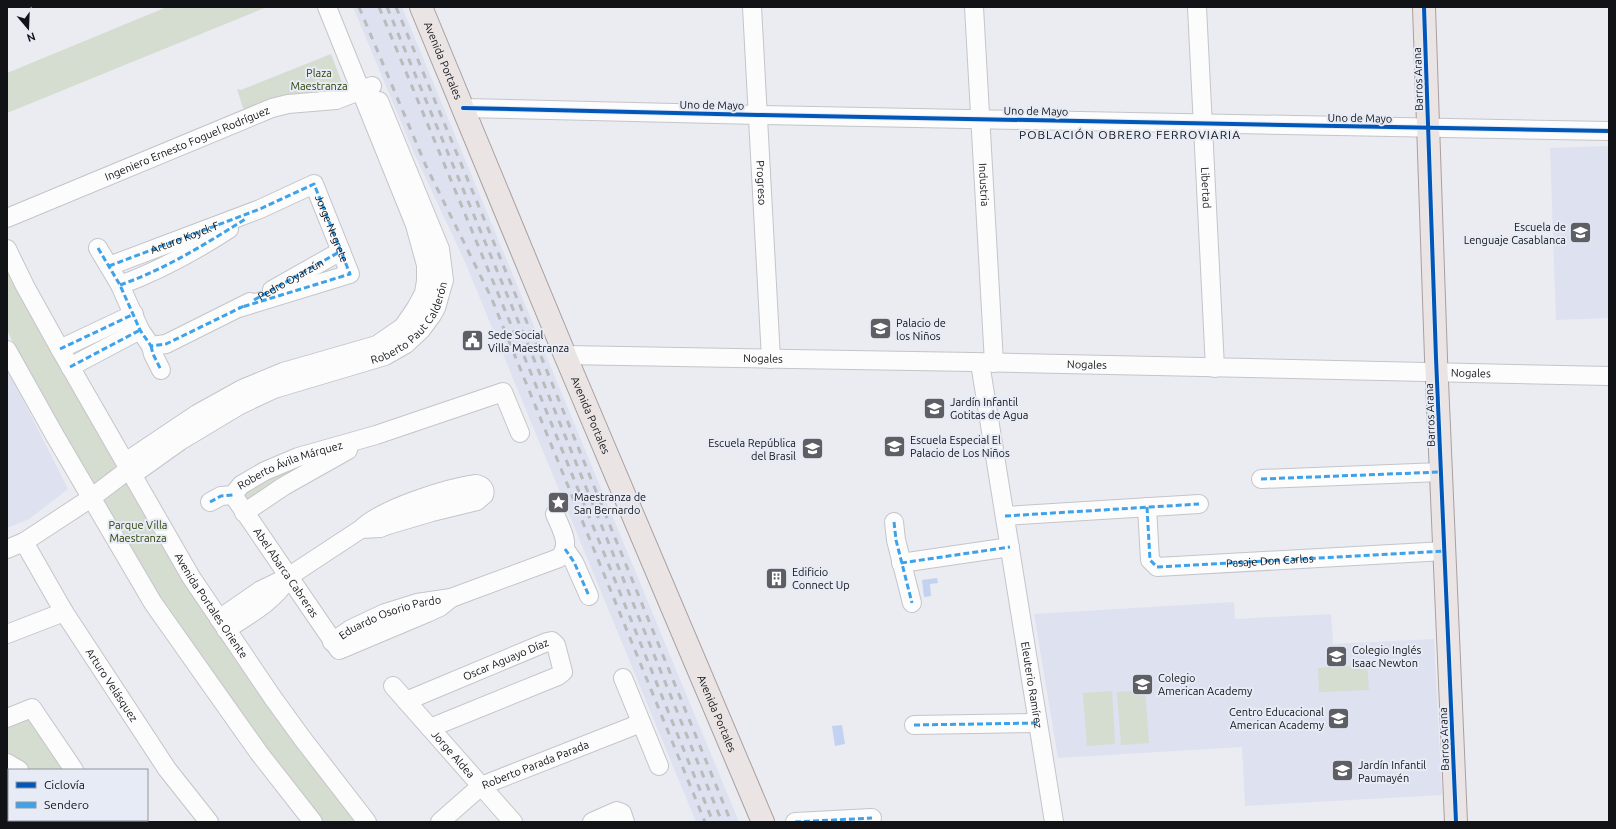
<svg xmlns="http://www.w3.org/2000/svg" width="1616" height="829" font-family="Ubuntu,sans-serif">
  <rect width="100%" height="100%" fill="#eaecf2"/>
  <g fill="#dee1ef">
    <polygon points="353,7 402,7 739,822 696,822 465,262 414,153"/>
    <polygon points="1609,146 1609,318 1556,320 1550,148"/>
    <polygon points="7,368 68,489 29,519 7,528"/>
    <polygon points="1234,602 1235,619 1331,614 1333,644 1434,639 1442,795 1245,806 1242,747 1058,758 1034,614"/>
  </g>
  <g fill="#d5dcd0">
    <polygon points="167,7 267,7 7,113 7,73"/>
    <polygon points="331,54 344,88 342,92 245,114 237,89 241,90"/>
    <polygon points="7,255 119,462 364,822 320,822 243,719 121,541 40,399 7,330"/>
    <polygon points="336,445 247,502 239,489"/>
    <polygon points="1367,665 1369,690 1319,692 1318,668"/>
    <polygon points="1145,690 1149,743 1121,745 1117,692"/>
    <polygon points="1112,691 1115,744 1087,746 1083,693"/>
    <polygon points="30,717 67,770 29,770 7,757 7,725"/>
  </g>
  <g fill="#c2d2f0">
    <polygon points="937,578 938,583 930,584 931,596 924,597 922,580"/>
    <polygon points="842,725 845,744 835,746 832,726"/>
  </g>
  <g fill="none" stroke-linecap="round" stroke-linejoin="round">
    <defs>
      <g id="minor">
        <path id="s1" d="M752 7 771 359"/>
        <path id="s2" d="M974 7 994 363"/>
        <path id="s3" d="M1197 7 1215 368"/>
        <polyline points="463,108 758,115 1609,131"/>
        <path id="s4" d="M7 218 272 108 288 104 336 100 372 86"/>
        <polyline points="98,248 120,285 140,330 151,346 166,344 250,302"/>
        <path id="s5" d="M7 249 25 286 60 349 191 577 273 698 302 738 367 822"/>
        <polyline points="109,266 260,209 314,184 350,274 239,308"/>
        <path d="M120 285C159 271 195 251 229 229"/>
        <polyline points="272,290 341,251"/>
        <polyline points="151,346 153,354 161,370"/>
        <polyline points="60,349 134,314"/>
        <polyline points="7,350 54,434 153,603 259,753 313,822"/>
        <path id="s6" d="M565 355 973 362 1609 376"/>
        <path id="s7" d="M980 363 1054 822"/>
        <polyline points="70,367 140,330"/>
        <path id="s8" d="M128 470 138 471 180 441 240 405 274 389 385 356 406 344 421 330 432 315 436 308 444 280 440 249 379 101"/>
        <polyline points="1261,479 1441,472"/>
        <path id="s9" d="M233 495 241 485 265 471 298 457 376 435 503 392 520 433"/>
        <path id="s10" d="M233 495 339 650 427 613 440 607 451 598"/>
        <polyline points="210,502 221,496 233,495"/>
        <path id="s11" d="M1147 507 1150 560 1157 567 1445 551"/>
        <polyline points="244,513 284,486 348,450"/>
        <polyline points="1005,516 1199,504"/>
        <polyline points="894,522 896,540 912,603"/>
        <path id="s12" d="M24 542 64 612 167 769 209 822"/>
        <polyline points="7,549 24,542 91,498 128,470 130,459 197,414 242,389 283,372 377,345 403,327 416,308 424,293 426,281 426,265 415,225 327,7"/>
        <polyline points="565,549 574,562 589,596"/>
        <polyline points="901,563 1010,547"/>
        <path d="M219 619 261 590 288 577 361 529C381 509 447 488 476 484 482 485 486 489 484 495L477 501 432 512 388 525 380 528 361 529"/>
        <path d="M226 630C248 615 273 602 287 580"/>
        <polyline points="7,634 64,612"/>
        <path id="s13" d="M332 642 351 629 385 613 417 603 451 598 559 558C572 545 561 529 555 514"/>
        <polyline points="623,678 659,766"/>
        <path id="s14" d="M393 686 513 822"/>
        <path id="s15" d="M406 701 547 642 552 641 556 645 563 672 558 676 430 728"/>
        <polyline points="7,718 32,708 74,770"/>
        <polyline points="914,725 1038,723"/>
        <polyline points="7,763 19,770"/>
        <polyline points="109,820 111,822"/>
        <path id="s16" d="M440 822 481 786 641 723"/>
        <polyline points="592,822 617,811 622,813 625,822"/>
        <polyline points="795,822 872,818"/>
      </g>
      <g id="major">
        <path id="s17" d="M421 7 565 355 763 822"/>
        <polyline points="1424,7 1436,358 1456,822"/>
      </g>
    </defs>
    <use href="#minor" stroke="#c4c5c9" stroke-width="20"/>
    <use href="#major" stroke="#aa9fa0" stroke-width="24"/>
    <use href="#minor" stroke="#fcfcfd" stroke-width="18"/>
    <use href="#major" stroke="#ebe4e4" stroke-width="22"/>
    <g stroke="#babbbc" stroke-width="3" stroke-dasharray="7 7" stroke-linecap="butt">
      <polyline points="359,7 426,166 491,297 705,822"/>
      <polyline points="379,7 524,356 713,822"/>
      <polyline points="387,7 531,352 722,822"/>
      <polyline points="396,7 538,349 731,822"/>
    </g>
    <g stroke="#3da2ea" stroke-width="3" stroke-dasharray="6 3" stroke-linecap="butt">
      <polyline points="98,248 120,285 140,330 151,346 166,344 244,306"/>
      <path id="s18" d="M109 266 260 209 314 184 350 274 239 308"/>
      <path d="M120 285C166 269 207 243 247 218"/>
      <path id="s19" d="M254 300 341 251"/>
      <polyline points="151,346 153,354 161,370"/>
      <polyline points="60,349 134,314"/>
      <polyline points="70,367 140,330"/>
      <polyline points="1261,479 1441,472"/>
      <polyline points="210,502 221,496 233,495"/>
      <polyline points="1147,507 1150,560 1157,567 1445,551"/>
      <polyline points="1005,516 1199,504"/>
      <polyline points="894,522 896,540 912,603"/>
      <polyline points="565,549 574,562 589,596"/>
      <polyline points="901,563 1010,547"/>
      <polyline points="914,725 1038,723"/>
      <polyline points="795,822 872,818"/>
    </g>
    <defs>
      <g id="cycleway">
        <polyline points="1424,7 1436,358 1456,822"/>
        <polyline points="463,108 758,115 1609,131"/>
      </g>
    </defs>
    <use href="#cycleway" stroke="#e7ebf6" stroke-width="6"/>
    <use href="#cycleway" stroke="#0057b8" stroke-width="4"/>
  </g>
  <defs>
    <symbol id="school-square" viewBox="-11 -11 22 22"><rect x="-9" y="-9" width="18" height="18" rx="4" fill="#5e5f64" stroke="#e7ebf6"/><path d="M0-5L7-2L0 1L-7-2ZM-4 1L0 2.5L4 1V4Q0 6-4 4Z" fill="#fff"/></symbol>
    <symbol id="civic-square" viewBox="-11 -11 22 22"><rect x="-9" y="-9" width="18" height="18" rx="4" fill="#5e5f64" stroke="#e7ebf6"/><path d="M-.6-6.5H3V-4.5H.6V-3L4-1V1h2V6H-6V1h2V-1L-.6-3ZM-1.2 2.5V6h2.4V2.5Z" fill="#fff"/></symbol>
    <symbol id="sight-square" viewBox="-11 -11 22 22"><rect x="-9" y="-9" width="18" height="18" rx="4" fill="#5e5f64" stroke="#e7ebf6"/><path d="M0-6L1.8-2.2L6-1.7L2.9 1.2L3.7 5.4L0 3.3L-3.7 5.4L-2.9 1.2L-6-1.7L-1.8-2.2Z" fill="#fff"/></symbol>
    <symbol id="building-square" viewBox="-11 -11 22 22"><rect x="-9" y="-9" width="18" height="18" rx="4" fill="#5e5f64" stroke="#e7ebf6"/><path d="M-4-6H4V6H1V3H-1V6H-4ZM-2.5-4.3h1.7v1.8h-1.7ZM.8-4.3h1.7v1.8H.8ZM-2.5-1h1.7V.8h-1.7ZM.8-1h1.7V.8H.8Z" fill="#fff"/></symbol>
  </defs>
  <g fill-rule="evenodd">
    <use href="#school-square" x="1568" y="220" width="25" height="25"/>
    <use href="#school-square" x="868" y="316" width="25" height="25"/>
    <use href="#civic-square" x="460" y="328" width="25" height="25"/>
    <use href="#school-square" x="922" y="396" width="25" height="25"/>
    <use href="#school-square" x="882" y="434" width="25" height="25"/>
    <use href="#school-square" x="800" y="436" width="25" height="25"/>
    <use href="#sight-square" x="546" y="490" width="25" height="25"/>
    <use href="#building-square" x="764" y="566" width="25" height="25"/>
    <use href="#school-square" x="1324" y="644" width="25" height="25"/>
    <use href="#school-square" x="1130" y="672" width="25" height="25"/>
    <use href="#school-square" x="1326" y="706" width="25" height="25"/>
    <use href="#school-square" x="1330" y="758" width="25" height="25"/>
  </g>
  <g text-anchor="middle" stroke-width="4" stroke-linejoin="round" paint-order="stroke">
    <g font-size="11" fill="#121317" stroke="#e7ebf6">
      <text dy="4" stroke="none"><textPath href="#s17" startOffset="58">Avenida Portales</textPath></text>
      <text transform="translate(1418 79) rotate(-92)" y="4">Barros Arana</text>
      <text transform="translate(712 105) rotate(1)" y="4">Uno de Mayo</text>
      <text transform="translate(1036 111) rotate(1)" y="4">Uno de Mayo</text>
      <text transform="translate(1360 118) rotate(1)" y="4">Uno de Mayo</text>
      <text dy="4" stroke="none"><textPath href="#s4" startOffset="195">Ingeniero Ernesto Foguel Rodríguez</textPath></text>
      <text dy="4" stroke="none"><textPath href="#s1" startOffset="176">Progreso</textPath></text>
      <text dy="4" stroke="none"><textPath href="#s2" startOffset="178">Industria</textPath></text>
      <text dy="4" stroke="none"><textPath href="#s3" startOffset="181">Libertad</textPath></text>
      <text dy="4" stroke="none"><textPath href="#s18" startOffset="269">Jorge Negrete</textPath></text>
      <text dy="4" stroke="none"><textPath href="#s18" startOffset="81">Arturo Koyck F</textPath></text>
      <text dy="4" stroke="none"><textPath href="#s19" startOffset="42">Pedro Oyarzún</textPath></text>
      <text dy="4" stroke="none"><textPath href="#s8" startOffset="327">Roberto Paut Calderón</textPath></text>
      <text dy="4" stroke="none"><textPath href="#s6" startOffset="198">Nogales</textPath></text>
      <text dy="4" stroke="none"><textPath href="#s6" startOffset="522">Nogales</textPath></text>
      <text dy="4" stroke="none"><textPath href="#s6" startOffset="906">Nogales</textPath></text>
      <text dy="4" stroke="none"><textPath href="#s17" startOffset="442">Avenida Portales</textPath></text>
      <text transform="translate(1430 415) rotate(-92)" y="4">Barros Arana</text>
      <text dy="4" stroke="none"><textPath href="#s9" startOffset="66">Roberto Ávila Márquez</textPath></text>
      <text dy="4" stroke="none"><textPath href="#s11" startOffset="176">Pasaje Don Carlos</textPath></text>
      <text dy="4" stroke="none"><textPath href="#s10" startOffset="94">Abel Abarca Cabreras</textPath></text>
      <text dy="4" stroke="none"><textPath href="#s5" startOffset="411">Avenida Portales Oriente</textPath></text>
      <text dy="4" stroke="none"><textPath href="#s13" startOffset="64">Eduardo Osorio Pardo</textPath></text>
      <text dy="4" stroke="none"><textPath href="#s15" startOffset="108">Oscar Aguayo Díaz</textPath></text>
      <text dy="4" stroke="none"><textPath href="#s7" startOffset="326">Eleuterio Ramírez</textPath></text>
      <text dy="4" stroke="none"><textPath href="#s12" startOffset="168">Arturo Velásquez</textPath></text>
      <text dy="4" stroke="none"><textPath href="#s17" startOffset="766">Avenida Portales</textPath></text>
      <text transform="translate(1444 739) rotate(-92)" y="4">Barros Arana</text>
      <text dy="4" stroke="none"><textPath href="#s14" startOffset="91">Jorge Aldea</textPath></text>
      <text dy="4" stroke="none"><textPath href="#s16" startOffset="113">Roberto Parada Parada</textPath></text>
    </g>
    <g font-size="11" fill="#2d4200" stroke="#e7ebf6">
      <text x="319" y="77">Plaza<tspan x="319" dy="13">Maestranza</tspan></text>
      <text x="138" y="529">Parque Villa<tspan x="138" dy="13">Maestranza</tspan></text>
    </g>
    <g font-size="11" fill="#121317" stroke="#e7ebf6" text-anchor="start">
      <text x="1566" y="231" text-anchor="end">Escuela de<tspan x="1566" dy="13">Lenguaje Casablanca</tspan></text>
      <text x="896" y="327">Palacio de<tspan x="896" dy="13">los Niños</tspan></text>
      <text x="488" y="339">Sede Social<tspan x="488" dy="13">Villa Maestranza</tspan></text>
      <text x="950" y="406">Jardín Infantil<tspan x="950" dy="13">Gotitas de Agua</tspan></text>
      <text x="910" y="444">Escuela Especial El<tspan x="910" dy="13">Palacio de Los Niños</tspan></text>
      <text x="796" y="447" text-anchor="end">Escuela República<tspan x="796" dy="13">del Brasil</tspan></text>
      <text x="574" y="501">Maestranza de<tspan x="574" dy="13">San Bernardo</tspan></text>
      <text x="792" y="576">Edificio<tspan x="792" dy="13">Connect Up</tspan></text>
      <text x="1352" y="654">Colegio Inglés<tspan x="1352" dy="13">Isaac Newton</tspan></text>
      <text x="1158" y="682">Colegio<tspan x="1158" dy="13">American Academy</tspan></text>
      <text x="1324" y="716" text-anchor="end">Centro Educacional<tspan x="1324" dy="13">American Academy</tspan></text>
      <text x="1358" y="769">Jardín Infantil<tspan x="1358" dy="13">Paumayén</tspan></text>
    </g>
    <g font-size="12" letter-spacing="1" fill="#121317" stroke="#e7ebf6">
      <text x="1130" y="139">POBLACIÓN OBRERO FERROVIARIA</text>
    </g>
  </g>
  <rect width="1616" height="829" fill="none" stroke="#121317" stroke-width="16"/>
  <rect x="8" y="769" width="140" height="52" fill="#e7ebf6" stroke="#92959d"/>
  <rect x="16" y="782" width="20" height="6" fill="#0057b8" stroke="#92959d"/>
  <text x="44" y="789" font-size="12" fill="#121317">Ciclovía</text>
  <rect x="16" y="802" width="20" height="6" fill="#3da2ea" stroke="#92959d"/>
  <text x="44" y="809" font-size="12" fill="#121317">Sendero</text>
  <g transform="translate(28 28) rotate(161)" stroke="#e7ebf6" stroke-width="3" paint-order="stroke">
  <path d="M0-3L7 15L0 10L-7 15Z" fill="#121317"/>
  <text y="-6" font-size="11" font-weight="bold" text-anchor="middle" fill="#121317">N</text>
  </g>
</svg>
